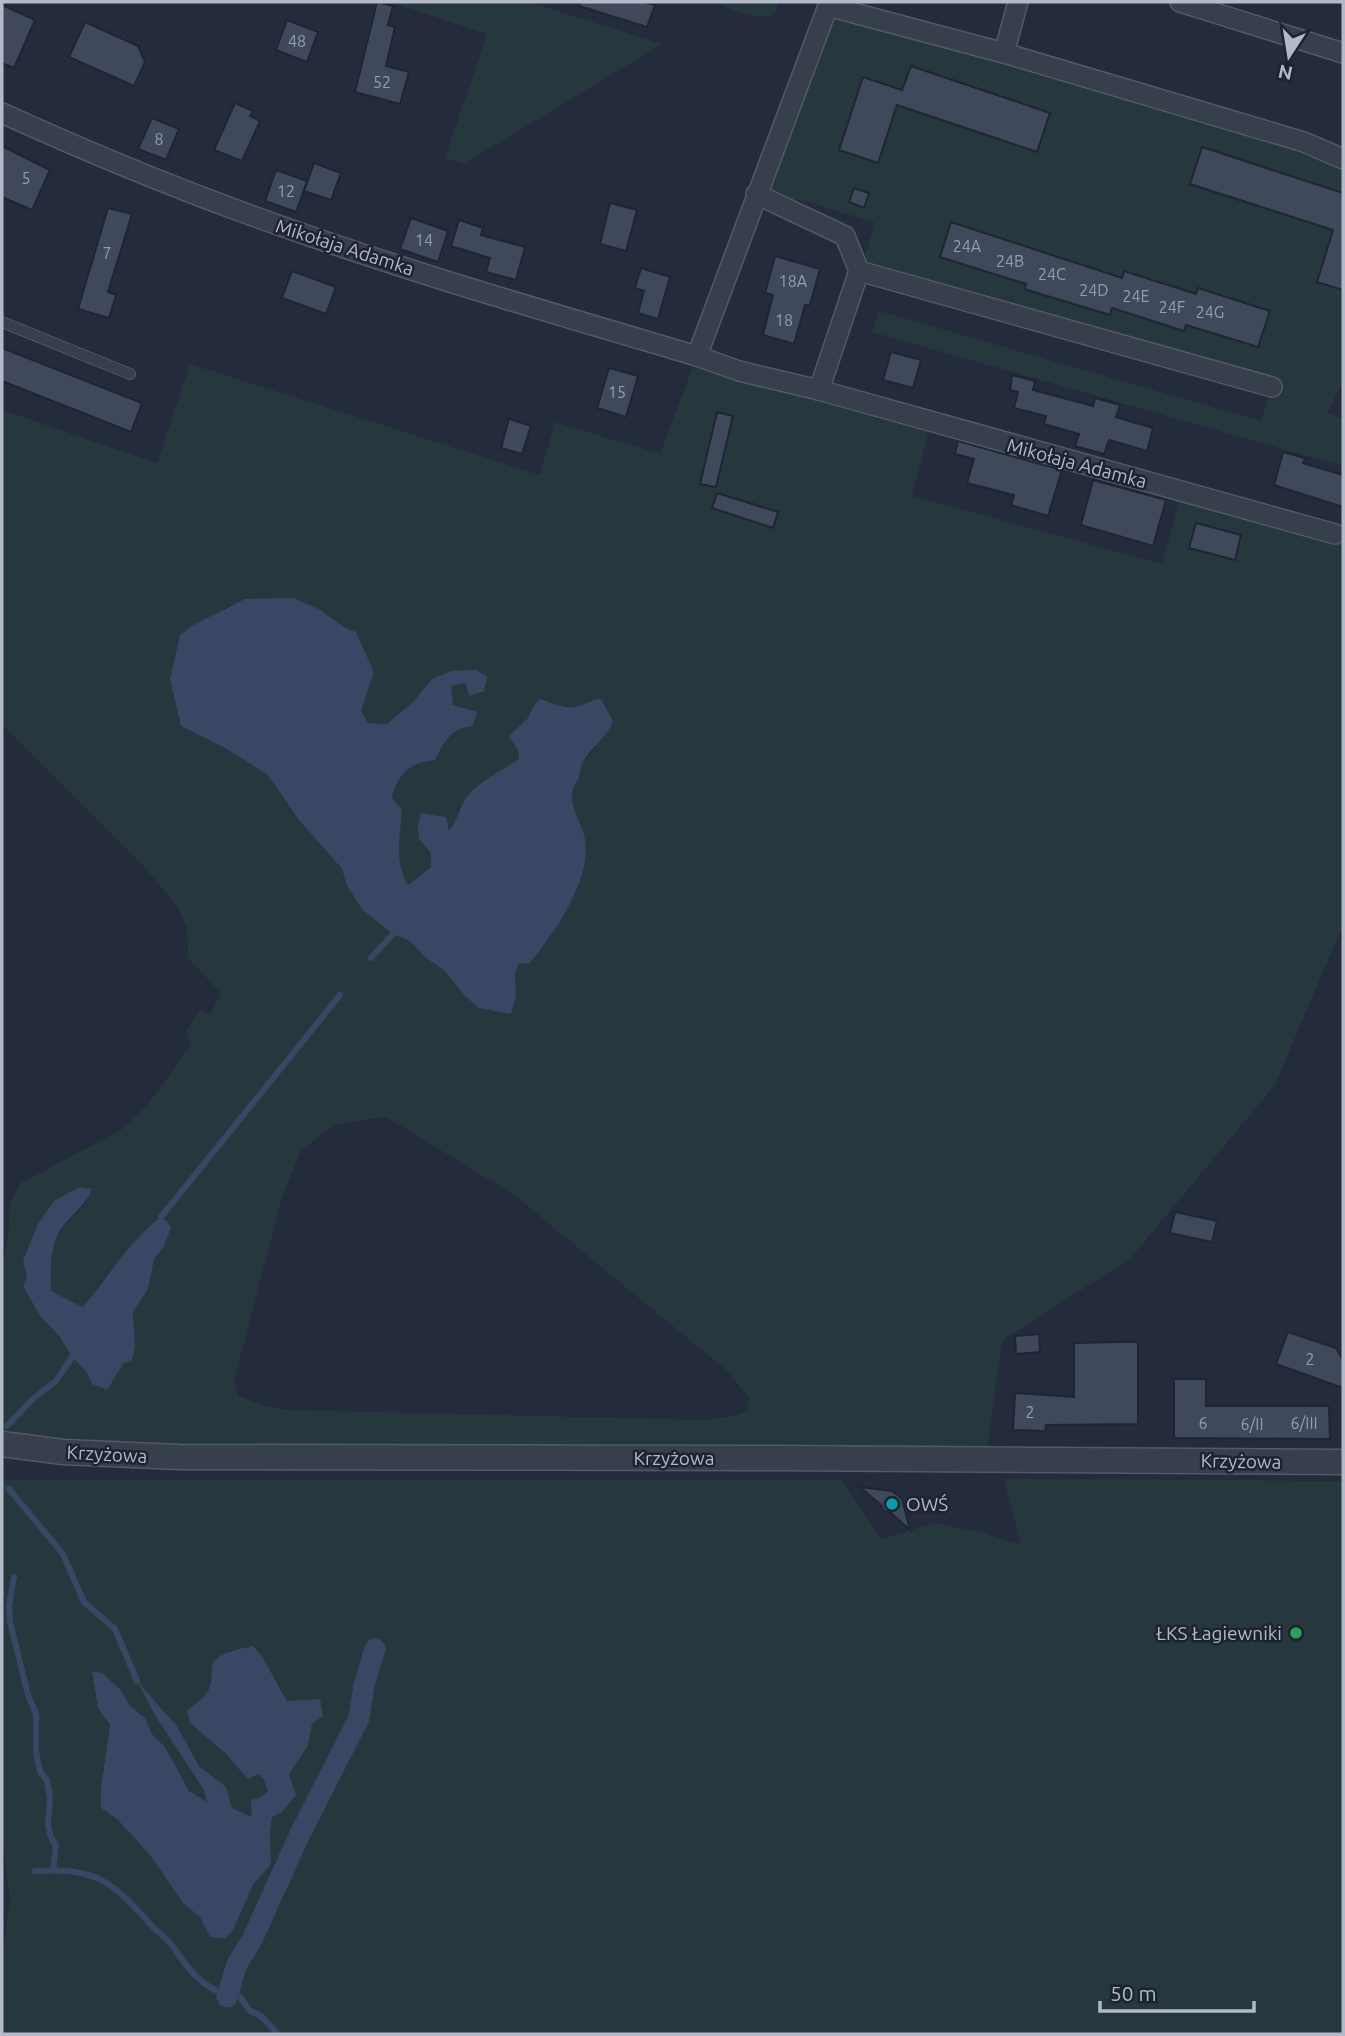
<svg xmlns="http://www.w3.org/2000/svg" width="1345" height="2036" font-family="Ubuntu,sans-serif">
  <rect width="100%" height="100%" fill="#242b3c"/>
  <g fill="#26383d" fill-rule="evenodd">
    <polygon points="391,2 529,2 662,44 464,164 445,158 487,34"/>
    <path d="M720 2H777V9L773 15C760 19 729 12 720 2Z"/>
    <polygon points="828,6 1343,159 1343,382 1327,413 1343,419 1343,466 872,332 879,311 1261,421 1272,387 861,269 875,223 810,202 756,194"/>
    <path d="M697 356 931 423 912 496 1162 564 1182 492 1335 534 1343 540V925L1275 1085 1130 1259 1002 1340 987 1450 2 1444V1266L8 1241 10 1203 21 1183 121 1130 149 1103 191 1045 187 1031 199 1010 210 1014 221 994 188 957 187 927 177 906 140 862 2 724V410L157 463 190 364 540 475 555 422 660 454ZM229 605 319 609 344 627 356 632 374 672 361 710 368 723 387 724 414 701 432 679 487 677 469 695 466 683 451 686 453 705 478 712 472 725C453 729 444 743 435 760 409 763 399 774 392 798L402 811C399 840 394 858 408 885L431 867V853L421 813 446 817 449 832 456 823 458 808 519 759 518 750 533 707 551 702 561 706 578 707 593 699 596 747 582 764 578 779 573 787 572 801 584 837 578 890 547 942 519 962 515 974 516 996 464 995 444 970 426 958 410 941 393 934 347 886 342 869 299 820 267 774 225 748 181 726 170 679 180 635 193 625 215 615ZM386 1117 513 1194 726 1370 749 1398 747 1410 735 1416 705 1420 288 1410 261 1405 238 1395 234 1381 282 1197 301 1151 334 1125ZM79 1188 87 1203C51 1238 51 1241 51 1291L84 1307 104 1278 148 1227 169 1223 171 1228 163 1248 154 1259 148 1289 133 1312C138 1335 122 1361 113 1382L92 1384 86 1371 72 1357 60 1337 40 1316 23 1286 27 1276Z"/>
    <path d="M1004 1479 1343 1481V2034H2V1963L10 1899 2 1831V1480H841L882 1539 934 1523 980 1532 1021 1545ZM253 1646 262 1656 288 1701 312 1724 308 1746 288 1774 282 1812 272 1817 270 1832 271 1864 253 1885 233 1930 225 1939 210 1937 200 1917 183 1903 150 1855 117 1819 101 1808V1788L110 1725 98 1708 93 1671 102 1673 120 1689 130 1706 145 1718 152 1734 165 1747 189 1791 208 1803 204 1790 156 1717 140 1684 177 1726 199 1767 225 1787 232 1808 252 1817 253 1810 268 1791 264 1780 259 1774 248 1778 225 1753 190 1723 187 1710 206 1695 221 1655Z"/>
  </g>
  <g fill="#394764">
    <path d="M293 598 319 609 344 627 356 632 374 672 361 710 368 723 387 724 414 701 432 679 451 671 476 670 487 677 484 691 469 696 466 683 451 686 453 705 478 712 472 726C451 729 444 742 435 760 409 763 398 774 392 798L402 810C400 838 394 860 408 885L431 867V853L419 839 418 826 421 813 446 817 449 831C459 819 459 803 471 792 484 779 504 770 519 759L518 750 509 736 528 718 533 707 540 699C552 703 566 710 579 706 588 703 591 699 601 699L613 721C607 738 590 748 582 764 580 769 580 775 578 780 575 785 574 783 573 789 569 806 580 820 584 835 595 876 554 934 529 964L519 963 515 974 516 996 511 1014 479 1008 464 995 444 970 426 958 410 941 393 934 363 910 347 886 342 869 299 820 267 774 225 748 181 726 170 679 180 635 193 625 245 599Z"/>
    <path d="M79 1187 92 1189C86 1205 74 1212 64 1225 49 1244 51 1267 51 1291L83 1307C108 1277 129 1241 161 1217L169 1223 171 1228 163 1248 154 1259 148 1289 133 1312 135 1347 132 1360 123 1364 107 1390 92 1384 86 1371 72 1357 60 1337 40 1316 23 1286 27 1276 23 1261 38 1224 54 1201Z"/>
    <path d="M253 1646 262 1656 287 1701 320 1699 323 1716 312 1724 308 1746 289 1774 296 1795 282 1812 272 1817 270 1832 271 1864 253 1885 233 1930 225 1939 210 1937 200 1917 183 1903 150 1855 117 1819 101 1808V1788L110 1725 98 1708 92 1671 102 1673 120 1689 130 1706 145 1718 152 1734 165 1747 189 1791 207 1802 204 1790 156 1717 137 1681 177 1726 199 1766 226 1787 232 1808 252 1817 251 1800 261 1797 268 1791 264 1780 259 1774 248 1779 225 1753 190 1723 187 1710C193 1705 201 1701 205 1695 211 1688 212 1678 212 1669 211 1653 241 1649 253 1646Z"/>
  </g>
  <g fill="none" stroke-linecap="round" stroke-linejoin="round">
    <g stroke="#394764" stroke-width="6">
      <polyline points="371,958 393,934"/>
      <polyline points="161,1217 340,995"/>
      <polyline points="7,1426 34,1398 56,1381 72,1357"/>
      <polyline points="9,1489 63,1554 84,1602 115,1629 137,1681"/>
      <polyline points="14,1577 9,1606 10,1622 28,1695 36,1714 36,1751 40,1772 47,1780 50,1798 48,1824 50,1835 56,1846 53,1870"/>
      <path d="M35 1871C96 1867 113 1882 151 1925 158 1933 168 1939 174 1948 191 1974 208 1994 240 1997L249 2010 262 2017 278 2034"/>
    </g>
    <polyline stroke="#394764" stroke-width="21" points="227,1997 237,1964 252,1940 299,1836 359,1718 364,1685 375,1649"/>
  </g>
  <g fill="#40495b" stroke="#1e2533" stroke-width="2">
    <polygon points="377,2 393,6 388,25 395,27 386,66 409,72 400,104 355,92"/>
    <polygon points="580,2 644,2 655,5 647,27 579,6"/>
    <polygon points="2,5 35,20 14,68 2,63"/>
    <polygon points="287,20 318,32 307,62 276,50"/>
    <polygon points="85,22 138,46 145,62 134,86 69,57"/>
    <polygon points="911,66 1050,113 1037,152 897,105 878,163 839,150 863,77 902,90"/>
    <polygon points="235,103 253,111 250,116 260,121 242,161 214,150"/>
    <polygon points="152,118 179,129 166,160 138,149"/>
    <polygon points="2,146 50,170 32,210 2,197"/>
    <polygon points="1202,147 1343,193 1343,290 1317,282 1333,230 1190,184"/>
    <polygon points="314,163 341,173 331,200 304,191"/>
    <polygon points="276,170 307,181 296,212 265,201"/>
    <polygon points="854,188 869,193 864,208 849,202"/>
    <polygon points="610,203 637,210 626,251 600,244"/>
    <polygon points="108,208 132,214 108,292 116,295 109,318 78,309"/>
    <polygon points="411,218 448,231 438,262 400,249"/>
    <polygon points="459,220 483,228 481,235 525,247 516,280 486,272 490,258 451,246"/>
    <polygon points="951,222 1122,278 1124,271 1196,294 1198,288 1270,311 1258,347 1186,325 1184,331 1112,308 1110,315 1024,289 1026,284 940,257"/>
    <polygon points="775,256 820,269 810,305 805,305 794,344 763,335 773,295 765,293"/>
    <polygon points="641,268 670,277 658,319 638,313 644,291 635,288"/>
    <polygon points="292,271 336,287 326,314 282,298"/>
    <polygon points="2,348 142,403 131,432 2,381"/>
    <polygon points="891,352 921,360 913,388 883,380"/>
    <polygon points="609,368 638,376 626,417 597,408"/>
    <polygon points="1012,375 1035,381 1033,390 1093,406 1095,398 1120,405 1116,417 1153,428 1147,451 1109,440 1104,454 1075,446 1079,434 1044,424 1046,416 1014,408 1018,392 1010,390"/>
    <polygon points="717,412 733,416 716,487 700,484"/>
    <polygon points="509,419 531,426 522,454 501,448"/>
    <polygon points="958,441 1062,470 1048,516 1011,505 1014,495 967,483 974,459 955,454"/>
    <polygon points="1283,452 1305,458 1303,463 1343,475 1343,507 1274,485"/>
    <polygon points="1093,480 1166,500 1153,546 1081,525"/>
    <polygon points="717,493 778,512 773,528 712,508"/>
    <polygon points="1196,523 1241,535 1235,560 1189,548"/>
    <polygon points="1175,1212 1217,1221 1212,1242 1170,1233"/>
    <polygon points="1288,1332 1336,1348 1343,1360 1343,1388 1276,1364"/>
    <polygon points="1039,1334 1040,1352 1016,1354 1015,1336"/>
    <polygon points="1120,1342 1138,1342 1138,1424 1046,1425 1045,1431 1013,1430 1015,1393 1074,1397 1074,1343"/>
    <polygon points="1174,1379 1206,1379 1206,1406 1329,1406 1330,1439 1174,1438"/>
    <polygon points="860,1487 892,1491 902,1499 910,1530 891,1513 884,1511 881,1505"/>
  </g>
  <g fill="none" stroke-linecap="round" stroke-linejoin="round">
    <defs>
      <polyline id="service" points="2,322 130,374"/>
      <g id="minor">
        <polyline points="1180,2 1343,53"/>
        <polyline points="1004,53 1018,2"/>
        <path d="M2 113C81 149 160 182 242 212 391 267 545 311 697 356L828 6 1004 53 1304 142 1343 159"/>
        <polyline points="756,194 845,236 859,271 819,390"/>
        <polyline points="859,271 1272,387"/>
        <polyline points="697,356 739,371 819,390 1335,534"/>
      </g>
      <polyline id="tertiary" points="2,1444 63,1452 179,1457 779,1458 1343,1462"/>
    </defs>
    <use href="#service" stroke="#525967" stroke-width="12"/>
    <use href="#minor" stroke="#525967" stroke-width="22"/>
    <use href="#tertiary" stroke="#525967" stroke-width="27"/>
    <use href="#service" stroke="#373e4c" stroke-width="10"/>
    <use href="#minor" stroke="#373e4c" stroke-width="19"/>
    <use href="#tertiary" stroke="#373e4c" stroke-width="24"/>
  </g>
  <circle fill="#0f9aa8" stroke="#1c2331" stroke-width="2.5" cx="892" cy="1504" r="7"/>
  <circle fill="#2e9e5b" stroke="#1c2331" stroke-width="2.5" cx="1296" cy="1633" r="7"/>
  <g text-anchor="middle" stroke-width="5" stroke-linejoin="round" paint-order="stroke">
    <g font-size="16" fill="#969dac">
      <text x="297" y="47">48</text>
      <text x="382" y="88">52</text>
      <text x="159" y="145">8</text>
      <text x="26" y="184">5</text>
      <text x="286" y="197">12</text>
      <text x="424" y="246">14</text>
      <text x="967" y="252">24A</text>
      <text x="107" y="259">7</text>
      <text x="1010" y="267">24B</text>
      <text x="1052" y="280">24C</text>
      <text x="793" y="287">18A</text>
      <text x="1094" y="296">24D</text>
      <text x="1136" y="302">24E</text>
      <text x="1172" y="313">24F</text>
      <text x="1210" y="318">24G</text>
      <text x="784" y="326">18</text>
      <text x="617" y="398">15</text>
      <text x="1310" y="1365">2</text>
      <text x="1030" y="1418">2</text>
      <text x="1203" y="1429">6</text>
      <text x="1304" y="1429">6/III</text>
      <text x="1252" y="1430">6/II</text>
    </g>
    <g font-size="19" fill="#b3b9c7" stroke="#1c2331">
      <text transform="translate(345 247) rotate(18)" y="7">Mikołaja Adamka</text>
      <text transform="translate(1077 463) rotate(15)" y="7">Mikołaja Adamka</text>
      <text transform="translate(107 1454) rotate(3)" y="7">Krzyżowa</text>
      <text x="674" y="1465">Krzyżowa</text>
      <text transform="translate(1241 1461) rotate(1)" y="7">Krzyżowa</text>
    </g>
    <g font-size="19" fill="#b3b9c7" stroke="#1c2331" text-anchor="start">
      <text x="906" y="1511">OWŚ</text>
      <text x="1282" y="1640" text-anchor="end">ŁKS Łagiewniki</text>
    </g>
  </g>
  <rect width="1345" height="2036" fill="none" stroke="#b3b9c7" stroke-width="7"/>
  <g transform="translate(1289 56) rotate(192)" stroke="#1c2331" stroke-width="5" paint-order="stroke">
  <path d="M0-5L12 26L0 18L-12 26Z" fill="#b3b9c7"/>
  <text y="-10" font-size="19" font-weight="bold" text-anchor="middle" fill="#b3b9c7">N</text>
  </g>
  <path d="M1100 2001v10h154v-10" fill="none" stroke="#b3b9c7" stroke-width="3.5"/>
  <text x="1110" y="2001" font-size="21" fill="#b3b9c7" stroke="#1c2331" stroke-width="5" paint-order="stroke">50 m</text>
</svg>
